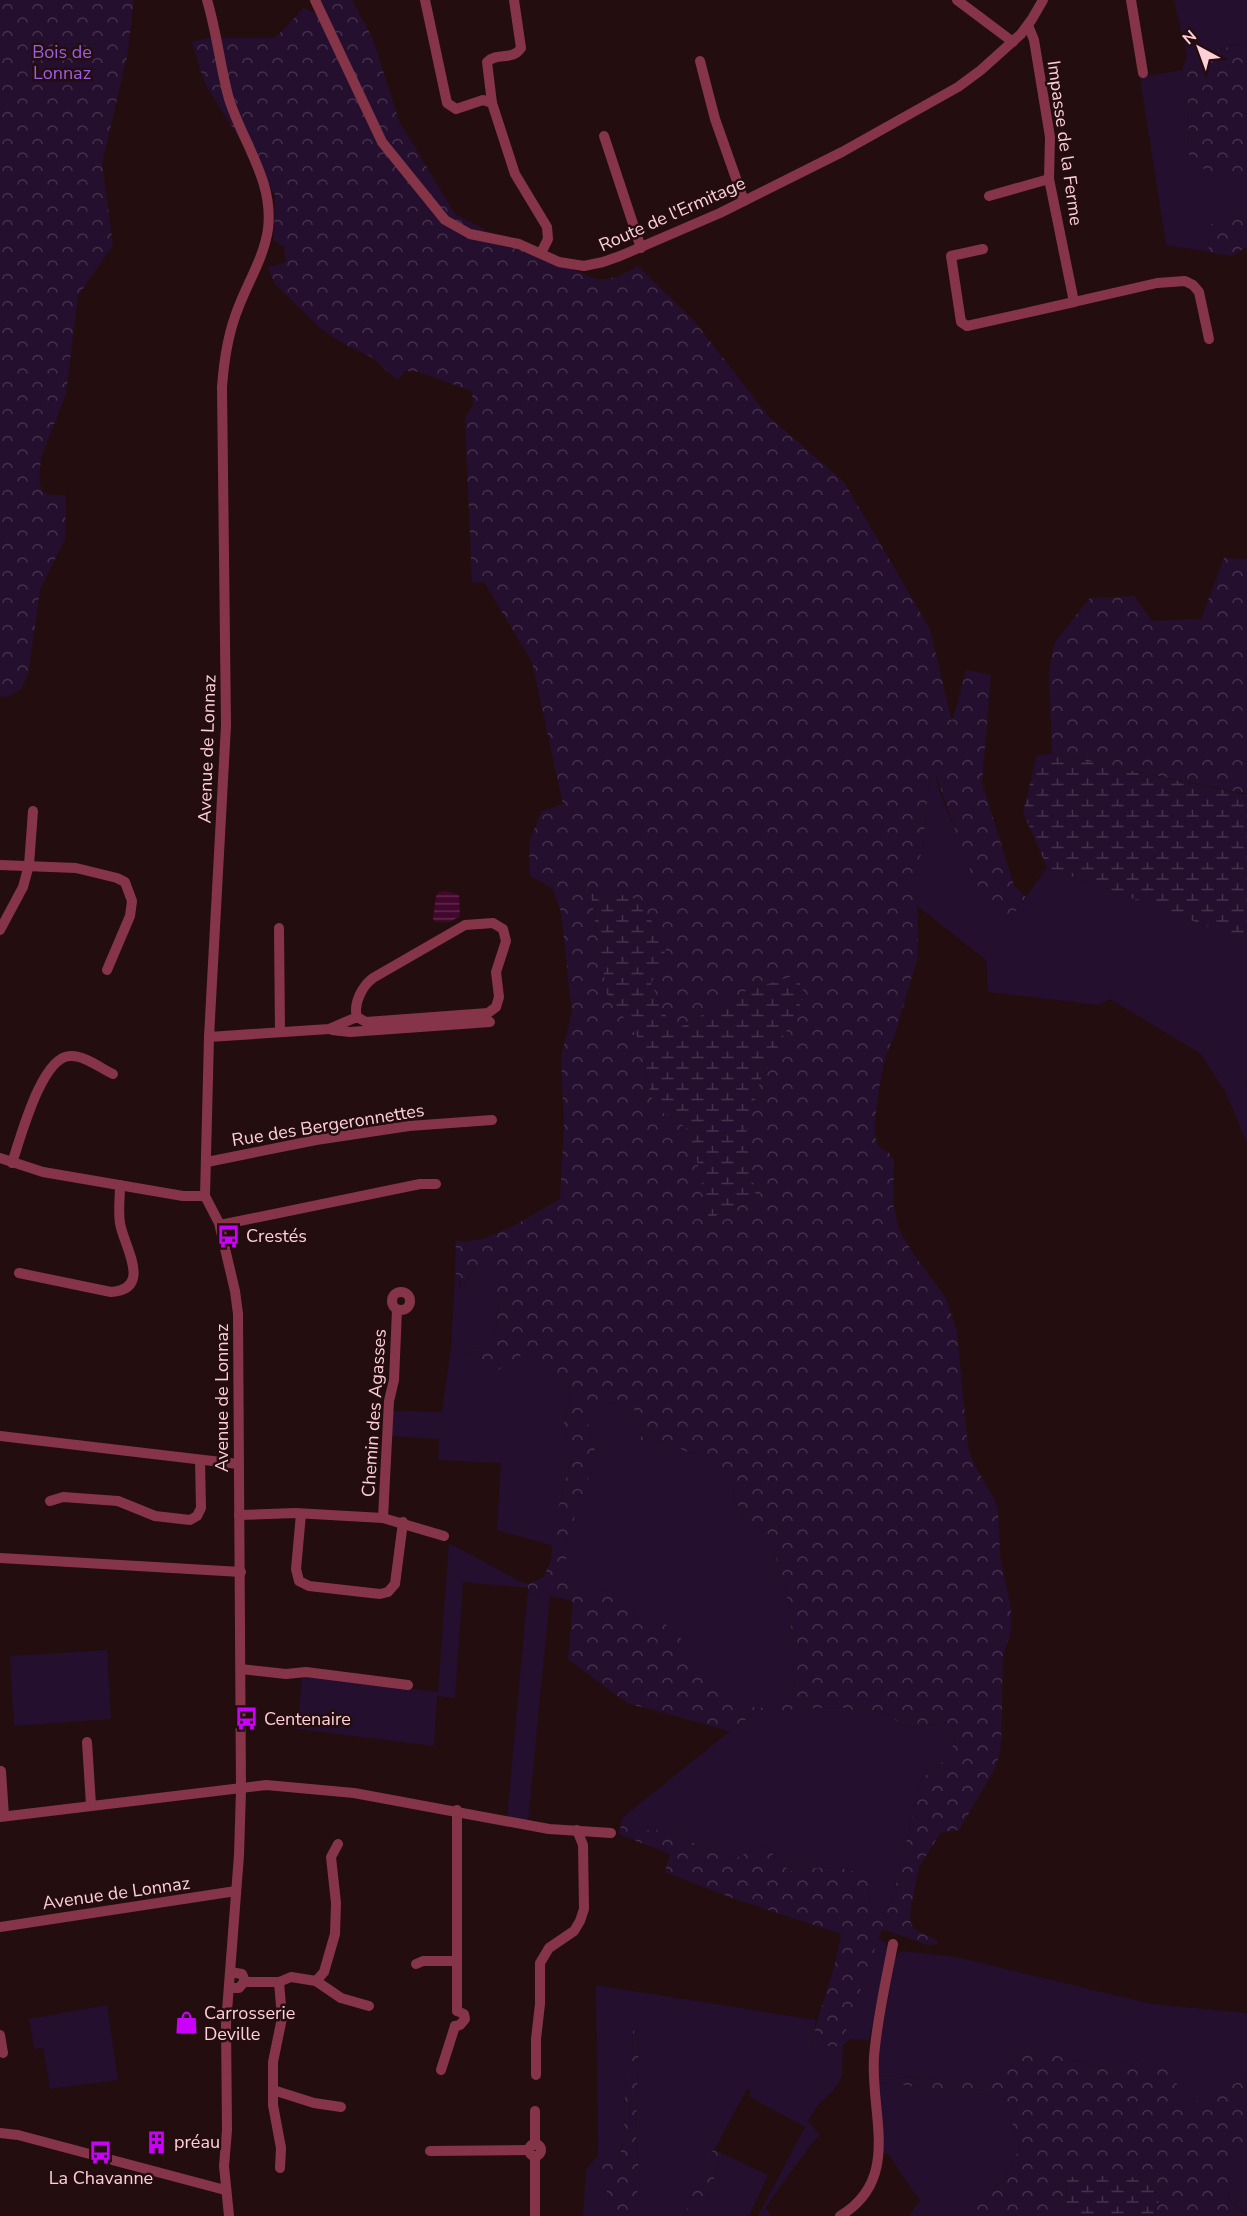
<svg xmlns="http://www.w3.org/2000/svg" width="1247" height="2216" font-family="'Nunito Sans',sans-serif">
  <defs>
    <pattern id="forest-crowns" width="20" height="18" patternUnits="userSpaceOnUse" patternTransform="scale(1.5)"><rect width="20" height="18" fill="#240f2e"/><path d="M2 6a3 3 0 1 1 6 0M12 15a3 3 0 1 1 6 0" fill="none" stroke="#45314c"/></pattern>
    <pattern id="wetland-marsh" width="20" height="14" patternUnits="userSpaceOnUse" patternTransform="scale(1.5)"><rect width="20" height="14" fill="#240f2e"/><path d="M1 5h8M5 5V1M11 12h8M15 12V8" fill="none" stroke="#45314c"/></pattern>
    <pattern id="water-rules" width="6" height="5" patternUnits="userSpaceOnUse" patternTransform="scale(1.5)"><rect width="6" height="5" fill="#43072e"/><path d="M0 2.5h6" fill="none" stroke="#5f2a4c"/></pattern>
  </defs>
  <rect width="100%" height="100%" fill="#240d0f"/>
  <g fill="#240f2e">
    <polygon points="1174,0 1247,0 1247,43 1187,56"/>
    <polygon points="1182,70 1188,89 1189,164 1247,180 1247,215 1207,225 1209,252 1166,245 1140,77"/>
    <path d="M935 774C948 827 982 876 1007 924L1047 867 1247 941V1079L1245 1081 1247 1082V1143L1226 1093 1201 1054 1110 999 1098 1005 988 992 986 960 916 905V875L923 846 929 778Z"/>
    <polygon points="482,1265 494,1271 497,1278 493,1286 499,1302 494,1342 479,1349 467,1348 467,1352 480,1356 488,1368 521,1355 530,1356 544,1366 567,1391 570,1404 564,1422 572,1455 556,1516 554,1546 497,1530 501,1463 438,1460 439,1439 391,1436 392,1411 442,1412 451,1346 455,1273 460,1277 459,1286 463,1287 475,1267"/>
    <path d="M619 1401 633 1408 644 1425 639 1443 658 1440 693 1454 703 1450 731 1478 735 1500 744 1515 770 1536 790 1608 795 1688 782 1710 839 1707 859 1711 878 1710 890 1715 901 1725 915 1728 945 1722 953 1726 957 1731C951 1758 944 1763 922 1778L892 1901 884 1914 872 1909 869 1902 870 1883C854 1863 816 1866 793 1872L777 1862 770 1849 760 1846 736 1858 708 1850 667 1830H645L621 1825 622 1818 730 1731 752 1715 765 1711 764 1708H752L690 1663 686 1643 640 1621 614 1592 580 1589 566 1581V1542L593 1465 595 1450 588 1424 598 1407Z"/>
    <polygon points="449,1543 519,1581 528,1584 528,1588 463,1582 455,1698 437,1696 434,1746 297,1729 302,1679 304,1676 438,1692"/>
    <polygon points="528,1590 535,1594 550,1595 528,1822 507,1818"/>
    <polygon points="107,1650 111,1719 14,1726 10,1656"/>
    <polygon points="878,1939 885,1942 888,1950 869,2040 850,2039 843,2045 842,2077 832,2092 817,2106 808,2121 820,2135 805,2151 807,2153 801,2158 765,2208 772,2216 758,2216 805,2127 748,2096 751,2090 747,2089 714,2150 709,2154 684,2216 636,2216 636,2196 640,2181 636,2136 639,2032 633,2031 632,2054 625,2085 624,2140 618,2157 607,2173 607,2216 583,2216 586,2170 598,2155 596,1985 816,2020 812,2044 843,2039"/>
    <polygon points="903,1951 956,1957 1152,2004 1247,2013 1247,2078 1182,2108 1139,2060 1100,2067 1035,2050 1009,2062 987,2082 877,2076 879,2050 895,1959 899,1952"/>
    <polygon points="107,2005 118,2080 50,2089 43,2048 34,2049 29,2019"/>
    <polygon points="874,2082 1004,2096 1020,2147 1003,2182 960,2216 908,2216 920,2201 888,2154 879,2153"/>
    <polygon points="1247,2145 1247,2214 1228,2199 1233,2176 1225,2168"/>
    <polygon points="723,2154 768,2175 749,2216 704,2216 704,2206"/>
  </g>
  <g fill="url(#forest-crowns)" fill-rule="evenodd">
    <polygon points="0,0 134,0 127,57 102,163 113,245 78,296 66,394 41,457 39,480 42,491 50,495 66,495 65,539 40,590 28,674 21,689 6,697 0,696"/>
    <path d="M321 0H352L373 39 399 121 455 214 525 251 599 280 618 277 638 266 695 322 768 416 844 482 930 629 952 722 966 670 991 675 982 782 1014 886 1026 897 1007 924 986 902 968 866 936 775 929 778 923 846 916 875 918 935 917 959 894 1038C882 1055 875 1110 875 1133 875 1137 877 1142 878 1146L889 1153 894 1160 893 1204 899 1229 912 1252 946 1298 957 1332 968 1448 974 1464 995 1500 998 1510 1000 1555 1011 1608V1631L1003 1656 1001 1748 995 1769 959 1830 941 1832 919 1867 910 1913 911 1924 915 1930 938 1941 937 1944 928 1945 882 1929 843 2039 836 2047 812 2044C819 2006 836 1972 841 1934L732 1898 665 1872 670 1854 619 1834 621 1825 645 1830H667L708 1850 736 1858 760 1846 770 1849 777 1862 793 1872C816 1866 854 1863 870 1883L869 1902 872 1909 884 1914 892 1901 922 1778C944 1763 951 1758 957 1731L953 1726 945 1722 915 1728 901 1725 890 1715 878 1710 859 1711 839 1707 782 1710 777 1705 778 1693 795 1688 790 1608 770 1536 744 1515 735 1500 731 1478 703 1450 693 1454 658 1440 641 1446 639 1443 644 1425 633 1408 619 1401 599 1407 588 1424 595 1450 593 1465 566 1542V1581L581 1589 614 1592 631 1606 634 1615 640 1621 660 1619 686 1643 690 1663 752 1707 765 1708V1711L752 1715 730 1731 627 1703 568 1659 573 1602C556 1594 542 1598 528 1590V1584L543 1578 551 1561 556 1516 572 1456 564 1422 570 1404 567 1391 544 1366 530 1356 521 1355 498 1370 488 1368 480 1356 467 1352 465 1350 467 1348 479 1349 494 1341 499 1302 493 1286 497 1278 494 1271 482 1265 475 1267 461 1289 460 1277 455 1273 456 1240C483 1249 536 1212 560 1199L564 1126 561 1056 572 1013 561 912 552 888 530 876 529 842 542 811 563 804 532 662 484 582 472 583 465 417 473 405 472 391 418 372 405 371 399 379 395 378 371 357 344 344 320 328 275 284 268 268C273 264 280 266 286 262L284 247 274 240 275 195 205 84 192 42 209 38H275L304 8 328 19ZM590 889 651 984 673 1031 748 990 795 976 805 995 760 1081 745 1136 756 1197 710 1219 691 1131 654 1106 639 1039 601 959Z"/>
    <polygon points="1247,43 1247,180 1189,165 1188,89 1182,70 1187,56"/>
    <polygon points="1247,215 1247,247 1231,256 1209,252 1207,225"/>
    <polygon points="1224,558 1247,559 1247,794 1052,754 1049,673 1054,643 1090,598 1134,596 1152,621 1201,619"/>
    <polygon points="633,2031 639,2032 636,2136 640,2182 636,2196 636,2216 607,2216 607,2173 600,2166 605,2157 619,2157 624,2140 625,2085 632,2054"/>
    <polygon points="1035,2050 1100,2067 1139,2060 1161,2064 1182,2090 1182,2108 1247,2078 1247,2145 1225,2168 1233,2176 1228,2199 1247,2216 1154,2216 1160,2197 1144,2180 1123,2175 1067,2177 1066,2216 960,2216 1003,2182 1020,2147 1004,2096 874,2082 874,2076 987,2082 1009,2062"/>
    <polygon points="714,2150 723,2154 704,2206 704,2216 684,2216 709,2154"/>
  </g>
  <g fill="url(#wetland-marsh)">
    <polygon points="1052,754 1247,795 1247,941 1047,867 1023,812 1037,755"/>
    <polygon points="590,889 632,897 669,942 651,984 673,1031 748,990 796,975 805,995 760,1081 745,1136 756,1197 709,1219 691,1131 654,1106 639,1039 607,994"/>
    <polygon points="1123,2175 1144,2180 1160,2197 1154,2216 1066,2216 1067,2177"/>
  </g>
  <polygon fill="url(#water-rules)" points="446,891 459,895 460,916 450,922 435,922 433,919 436,896 439,892"/>
  <g fill="none" stroke-linecap="round" stroke-linejoin="round">
    <g stroke="#863549" stroke-width="10">
      <path d="M207 0C217 33 220 66 229 99 243 143 274 181 268 229 264 257 249 280 239 306 228 332 224 359 222 387L226 725 209 1037 205 1196 219 1223 235 1291 238 1314 241 1790 239 1855 226 2024 227 2130 224 2166 229 2216"/>
      <polyline points="315,0 382,142 445,220 470,234 519,244 559,262 584,266 603,262 620,256 720,213 842,152 958,87 981,70 1021,34 1032,19 1043,0"/>
      <polyline points="425,0 447,103 456,109 483,100 492,103 515,174 547,227 548,239 541,253"/>
      <polyline points="957,0 1013,42"/>
      <polyline points="1131,0 1143,73"/>
      <polyline points="1028,25 1034,40 1050,137 1049,179 1074,302 1157,283 1185,281 1193,285 1199,292 1209,339"/>
      <polyline points="700,61 715,119 744,201"/>
      <path d="M492 103 487 62C496 52 513 61 521 48L514 0"/>
      <polyline points="604,136 641,248"/>
      <polyline points="989,196 1049,179"/>
      <polyline points="983,249 951,256 961,322 967,326 1074,302"/>
      <polyline points="0,865 76,868 117,878 125,882 132,901 130,916 107,970"/>
      <polyline points="279,928 280,1032"/>
      <polyline points="0,930 23,887 29,865 33,811"/>
      <polyline points="332,1030 350,1032 490,1022"/>
      <path d="M209 1037 329 1029 357 1017 366 1022 488 1013 496 1007 499 997 496 972 506 941 503 929 493 923 465 925 373 978C362 986 353 1004 357 1017"/>
      <polyline points="0,1158 43,1172 183,1196 205,1196"/>
      <polyline points="207,1162 316,1140 409,1126 492,1120"/>
      <path d="M12 1163C20 1140 41 1057 70 1056 84 1055 102 1069 113 1074"/>
      <polyline points="220,1225 420,1184 436,1184"/>
      <path d="M19 1273 111 1292C154 1289 123 1245 120 1223 118 1211 120 1198 120 1185"/>
      <circle cx="401" cy="1301" r="9"/>
      <polyline points="0,1436 238,1464"/>
      <polyline points="50,1501 63,1497 118,1501 155,1516 190,1520 197,1516 201,1508 200,1460"/>
      <polyline points="301,1514 296,1569 299,1581 309,1586 380,1594 388,1592 395,1584 403,1522"/>
      <polyline points="239,1515 295,1513 383,1518 444,1536"/>
      <polyline points="383,1518 389,1401 394,1380 397,1310"/>
      <polyline points="0,1558 241,1572"/>
      <polyline points="241,1669 286,1674 306,1672 408,1685"/>
      <polyline points="87,1742 91,1805"/>
      <polyline points="1,1771 4,1816"/>
      <polyline points="457,1810 457,2011"/>
      <polyline points="0,1817 266,1785 354,1793 549,1829 611,1833"/>
      <polyline points="0,1927 236,1891"/>
      <polyline points="416,1964 423,1961 457,1961"/>
      <polyline points="316,1981 341,1998 369,2006"/>
      <polyline points="245,1982 279,1982 291,1977 316,1981 324,1972 335,1934 336,1903 331,1857 338,1844"/>
      <polyline points="279,1982 282,2018 273,2062 273,2105 281,2148 280,2168"/>
      <polyline points="229,1988 239,1988 245,1981 242,1974 230,1972"/>
      <polyline points="455,2026 460,2025 465,2019 464,2014 457,2011"/>
      <polyline points="0,2035 3,2053"/>
      <polyline points="441,2070 455,2026"/>
      <polyline points="536,2075 536,2039 540,2004 540,1963 549,1948 574,1931 580,1921 584,1909 583,1845 577,1830"/>
      <polyline points="273,2090 314,2103 341,2107"/>
      <polyline points="535,2111 535,2145"/>
      <polyline points="0,2133 18,2135 225,2190"/>
      <circle cx="535" cy="2150" r="6"/>
      <polyline points="430,2151 529,2150"/>
      <polyline points="535,2156 535,2216"/>
      <path d="M840 2216C902 2179 870 2114 874 2057 877 2019 886 1981 893 1944"/>
    </g>
  </g>
  <defs>
    <symbol id="bus-bare" viewBox="-9 -9 18 18"><path d="M-5-6H5V4H4V6H2V4H-2V6H-4V4H-5ZM-3.5-4V0h7V-4ZM-3.5 1.2v1.5H-2V1.2ZM2 1.2v1.5H3.5V1.2Z" fill="#ca00fa" stroke="#240d0f" stroke-width="2.5" paint-order="stroke"/></symbol>
    <symbol id="shop-bare" viewBox="-9 -9 18 18"><path d="M-5-2.5h2.3a2.7 3.5 0 0 1 5.4 0H5L5.5 6h-11ZM-1.5-2.5h3a1.5 2.3 0 0 0-3 0Z" fill="#ca00fa" stroke="#240d0f" stroke-width="2.5" paint-order="stroke"/></symbol>
    <symbol id="building-bare" viewBox="-9 -9 18 18"><path d="M-4-6H4V6H1V3H-1V6H-4ZM-2.5-4.3h1.7v1.8h-1.7ZM.8-4.3h1.7v1.8H.8ZM-2.5-1h1.7V.8h-1.7ZM.8-1h1.7V.8H.8Z" fill="#ca00fa" stroke="#240d0f" stroke-width="2.5" paint-order="stroke"/></symbol>
  </defs>
  <g fill-rule="evenodd">
    <use href="#bus-bare" x="212" y="1220" width="33" height="33"/>
    <use href="#bus-bare" x="230" y="1702" width="33" height="33"/>
    <use href="#shop-bare" x="170" y="2006" width="33" height="33"/>
    <use href="#building-bare" x="140" y="2126" width="33" height="33"/>
    <use href="#bus-bare" x="84" y="2136" width="33" height="33"/>
  </g>
  <g text-anchor="middle" stroke-width="5" stroke-linejoin="round" paint-order="stroke">
    <g font-size="18" fill="#9c5de7" stroke="#240d0f">
      <text x="62" y="58">Bois de<tspan x="62" dy="21">Lonnaz</tspan></text>
    </g>
    <g font-size="18" fill="#ffcfd8" stroke="#240d0f">
      <text transform="translate(1065 143) rotate(82)" y="6">Impasse de la Ferme</text>
      <text transform="translate(672 214) rotate(-24)" y="6">Route de l'Ermitage</text>
      <text transform="translate(207 749) rotate(-88)" y="6">Avenue de Lonnaz</text>
      <text transform="translate(328 1125) rotate(-9)" y="6">Rue des Bergeronnettes</text>
      <text transform="translate(222 1398) rotate(-90)" y="6">Avenue de Lonnaz</text>
      <text transform="translate(374 1413) rotate(-86)" y="6">Chemin des Agasses</text>
      <text transform="translate(116 1893) rotate(-8)" y="6">Avenue de Lonnaz</text>
    </g>
    <g font-size="18" fill="#ffcfd8" stroke="#240d0f" text-anchor="start">
      <text x="246" y="1242">Crestés</text>
      <text x="264" y="1725">Centenaire</text>
      <text x="204" y="2019">Carrosserie<tspan x="204" dy="21">Deville</tspan></text>
      <text x="174" y="2148">préau</text>
      <text x="101" y="2184" text-anchor="middle">La Chavanne</text>
    </g>
  </g>
  <g transform="translate(1199 48) rotate(319)" stroke="#240d0f" stroke-width="4.5" paint-order="stroke">
  <path d="M0-4.5L10 22L0 15L-10 22Z" fill="#ffcfd8"/>
  <text y="-9" font-size="16" font-weight="bold" text-anchor="middle" fill="#ffcfd8">N</text>
  </g>
</svg>
